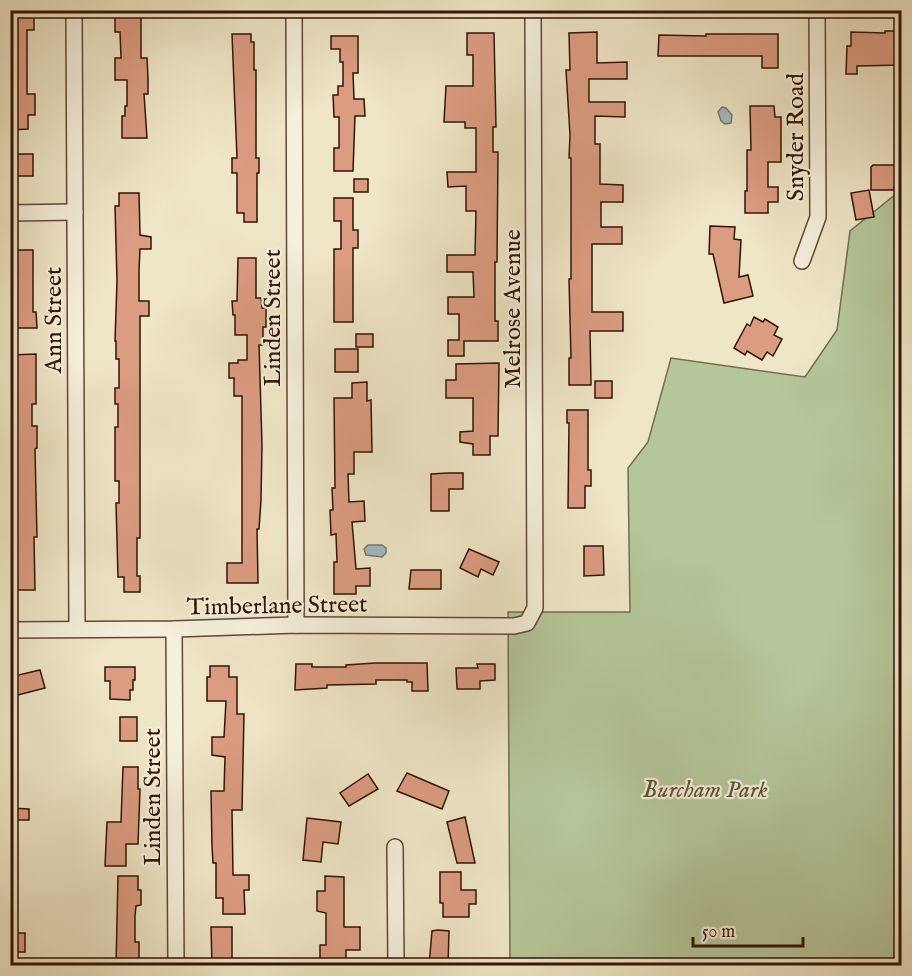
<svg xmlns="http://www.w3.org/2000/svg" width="912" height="976" font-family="'IM FELL English',serif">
  <rect width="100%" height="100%" fill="#efe6c7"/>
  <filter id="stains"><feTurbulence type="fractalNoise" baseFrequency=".00333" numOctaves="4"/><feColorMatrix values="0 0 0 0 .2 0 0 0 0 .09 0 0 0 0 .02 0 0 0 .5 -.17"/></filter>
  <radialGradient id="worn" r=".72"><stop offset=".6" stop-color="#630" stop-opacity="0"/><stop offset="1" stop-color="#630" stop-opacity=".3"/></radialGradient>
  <polygon fill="#b4c69a" stroke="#726e4e" stroke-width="1.5" points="901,190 901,965 510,965 508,612 630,612 628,468 648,442 671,358 805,377 837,330 850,231"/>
  <g fill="#a0bcc1" stroke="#747975" stroke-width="1.5">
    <polygon points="722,107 726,108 732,115 731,123 725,124 721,121 718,112"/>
    <polygon points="368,545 382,545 386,548 386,553 382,557 366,555 364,549"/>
  </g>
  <g fill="#dc9c82" stroke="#311503" stroke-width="1.5">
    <polygon points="10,10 31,10 31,13 34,13 34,30 27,30 27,94 35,94 35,115 28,115 28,129 10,130"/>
    <polygon points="115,16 141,17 141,58 147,58 148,78 148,94 144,94 147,138 122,138 122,116 125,116 125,106 127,106 127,80 115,80 115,58 121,58 120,32 115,32"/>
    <polygon points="885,31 902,31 902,65 857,66 857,74 846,74 847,46 851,46 851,32 885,33"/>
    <polygon points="597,32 597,63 627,62 627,79 589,79 589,102 625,102 625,117 595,116 595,144 600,144 600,184 623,185 623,202 601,202 601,227 622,227 622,244 592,244 592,312 623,312 623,331 590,331 591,385 569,385 569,358 571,358 569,279 571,279 571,158 569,158 570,135 566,70 570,70 569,33"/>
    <polygon points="467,33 494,33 496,127 493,127 493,152 498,152 497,262 495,262 495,321 498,321 498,341 464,341 464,356 448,356 448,340 459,340 459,314 448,314 448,297 474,297 473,272 447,272 447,255 475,255 476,211 466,211 466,186 448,187 447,172 476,172 476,128 465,128 465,122 444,122 446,86 473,86 473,55 467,55"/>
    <polygon points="232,34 251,34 251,42 254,42 254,70 256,70 256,158 259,158 259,173 257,173 257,222 244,222 244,213 237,213 237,173 232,173 232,158 237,158"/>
    <polygon points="706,34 778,34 778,68 762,68 762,56 658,56 659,35 706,36"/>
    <polygon points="331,36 358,36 358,73 353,73 354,99 364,99 365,116 355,116 353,171 334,171 334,148 339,148 339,117 334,117 333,95 338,95 338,86 343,86 343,62 340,62 340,49 331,49"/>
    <polygon points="750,106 774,106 775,117 781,117 781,162 768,162 768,187 778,187 778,202 768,202 768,213 745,213 745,191 747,191 747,150 751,150"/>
    <rect x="10" y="154" width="23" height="22"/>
    <polygon points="873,165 902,165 902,180 897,180 897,187 894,187 894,190 871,190 871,167"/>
    <rect x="354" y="179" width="14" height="13"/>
    <polygon points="869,190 874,217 856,220 851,193"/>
    <polygon points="119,193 139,193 140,235 151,237 151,249 140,249 139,271 139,301 149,301 149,316 140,316 140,538 137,538 137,576 140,576 140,592 124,592 124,577 118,577 116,503 119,503 119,481 115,481 115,427 118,427 118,404 115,404 115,388 119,388 119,359 116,359 116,341 115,341 117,281 115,206 119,206"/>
    <polygon points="334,198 353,198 353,230 358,230 358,248 353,248 353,322 334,322 334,249 341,249 341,221 334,221"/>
    <polygon points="710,226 735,227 734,239 741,240 739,277 748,275 753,296 724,303 713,254 709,254"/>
    <polygon points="16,250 33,250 33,312 36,312 37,328 10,328 10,252 16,252"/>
    <polygon points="238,258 256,258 256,298 261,298 262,308 266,308 266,327 263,327 263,345 259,345 262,445 261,500 259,529 257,529 258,583 227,583 227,563 242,563 242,396 234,396 234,378 229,378 229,363 238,363 238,360 247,360 247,335 235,335 235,315 233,315 232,301 237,301"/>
    <polygon points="754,317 763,322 765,319 778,327 774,335 782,339 773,356 767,352 762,360 747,351 745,355 734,348 747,324 750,326"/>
    <rect x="356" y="334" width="17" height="13"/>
    <rect x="335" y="349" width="23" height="23"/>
    <polygon points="36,354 36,404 32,404 32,426 37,426 37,448 35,449 37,537 34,537 35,590 10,590 10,563 12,562 10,515 14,515 13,484 11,484 10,355"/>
    <polygon points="499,363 498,436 490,436 490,455 473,455 473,444 460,442 460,432 473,431 473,398 446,398 446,380 456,380 456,364"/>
    <rect x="595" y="381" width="17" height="17"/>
    <polygon points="367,382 367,401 371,400 372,452 354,452 354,474 348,474 349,502 364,501 365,521 352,522 356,569 370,568 370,586 356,586 356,594 334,594 334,562 337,562 336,534 331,535 330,510 333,510 332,488 335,488 334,398 352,398 352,383"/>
    <polygon points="567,410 588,410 588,470 591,470 591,486 585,486 585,508 568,508 569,423 567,423"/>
    <polygon points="448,473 463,473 463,489 449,489 449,511 431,511 431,474"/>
    <polygon points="584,546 603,546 604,575 584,576"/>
    <polygon points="469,549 499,562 493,575 481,569 478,577 460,568"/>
    <polygon points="411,570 441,570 441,589 409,589"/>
    <polygon points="375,663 427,663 428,691 412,691 412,682 407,682 407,680 376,680 376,684 327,685 327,688 295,690 296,664 312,664 312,667 346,667 346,665"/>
    <polygon points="477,664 495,664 495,680 480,681 480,689 457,689 456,668 478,668"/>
    <polygon points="210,666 229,666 229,677 237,677 237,714 244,714 242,810 232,810 233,875 249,875 249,890 244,890 245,914 223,914 223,898 216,898 216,863 213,863 212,846 211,791 224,791 225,757 212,755 212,737 224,737 226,701 207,701 207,677 210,677"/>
    <polygon points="105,667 135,667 135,680 133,680 133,690 130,690 130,700 110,699 110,681 105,681"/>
    <polygon points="40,670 45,688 10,697 10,677"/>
    <rect x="120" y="717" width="17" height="24"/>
    <polygon points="123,767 138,767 138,789 140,789 138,844 126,844 126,866 105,866 107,822 121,822"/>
    <polygon points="407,773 449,791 442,809 397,791"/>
    <polygon points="368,774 378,789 349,806 340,793"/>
    <polygon points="10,808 29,809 29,820 10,820"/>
    <polygon points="465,817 475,863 457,863 447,822"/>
    <polygon points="307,818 341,822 338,844 323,842 321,862 303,860"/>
    <polygon points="440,872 461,872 461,890 476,890 476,904 469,904 469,917 443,917 443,903 440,903"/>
    <polygon points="118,876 138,876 138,890 141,890 141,905 136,906 135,916 135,942 139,942 139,961 136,961 136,966 116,966"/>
    <polygon points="325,876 344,877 344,927 360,927 360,950 346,950 346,966 326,966 326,960 320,960 320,945 326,945 326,913 317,911 317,891 325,891"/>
    <polygon points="211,927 232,927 232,966 212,966"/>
    <polygon points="438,930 449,931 448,966 429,966 432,931"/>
    <rect x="10" y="933" width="15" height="19"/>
  </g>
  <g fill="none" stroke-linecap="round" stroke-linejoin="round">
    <defs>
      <g id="street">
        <polyline points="74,10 77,629"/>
        <polyline points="294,10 296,625"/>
        <polyline points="10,213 75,212"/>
        <polyline points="802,261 818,217 817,10"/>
        <polyline points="174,629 176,966"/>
        <polyline points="10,630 174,629 296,625 514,626 527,623 535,608 533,10"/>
        <polyline points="395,847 396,966"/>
      </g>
    </defs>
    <use href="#street" stroke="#604934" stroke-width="18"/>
    <use href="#street" stroke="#f5efdb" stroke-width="15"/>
  </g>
  <g text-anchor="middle" stroke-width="4.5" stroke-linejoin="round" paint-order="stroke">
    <g font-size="24" fill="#311503" stroke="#f5efdb">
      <text transform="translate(795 137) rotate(-90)" y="8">Snyder Road</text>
      <text transform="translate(512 309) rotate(-90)" y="8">Melrose Avenue</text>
      <text transform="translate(272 318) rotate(-90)" y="8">Linden Street</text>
      <text transform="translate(53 320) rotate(-90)" y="8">Ann Street</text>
      <text transform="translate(277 605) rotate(-1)" y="8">Timberlane Street</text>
      <text transform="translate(152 797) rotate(-90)" y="8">Linden Street</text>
    </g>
    <g font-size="24" font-style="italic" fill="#5f5338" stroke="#f5efdb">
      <text x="705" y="797">Burcham Park</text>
    </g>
  </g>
  <rect width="912" height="976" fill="none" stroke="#efe6c7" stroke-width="36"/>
  <rect x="12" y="12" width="888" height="952" fill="none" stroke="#311503" stroke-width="3"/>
  <rect x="18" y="18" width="876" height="940" fill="none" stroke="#311503" stroke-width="1.5"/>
  <path d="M693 937v9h110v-9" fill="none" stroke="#311503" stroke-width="3"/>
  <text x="702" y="937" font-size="18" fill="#311503" stroke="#f5efdb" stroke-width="4.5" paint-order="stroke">50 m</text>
  <rect width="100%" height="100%" filter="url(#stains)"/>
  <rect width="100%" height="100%" fill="url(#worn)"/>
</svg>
